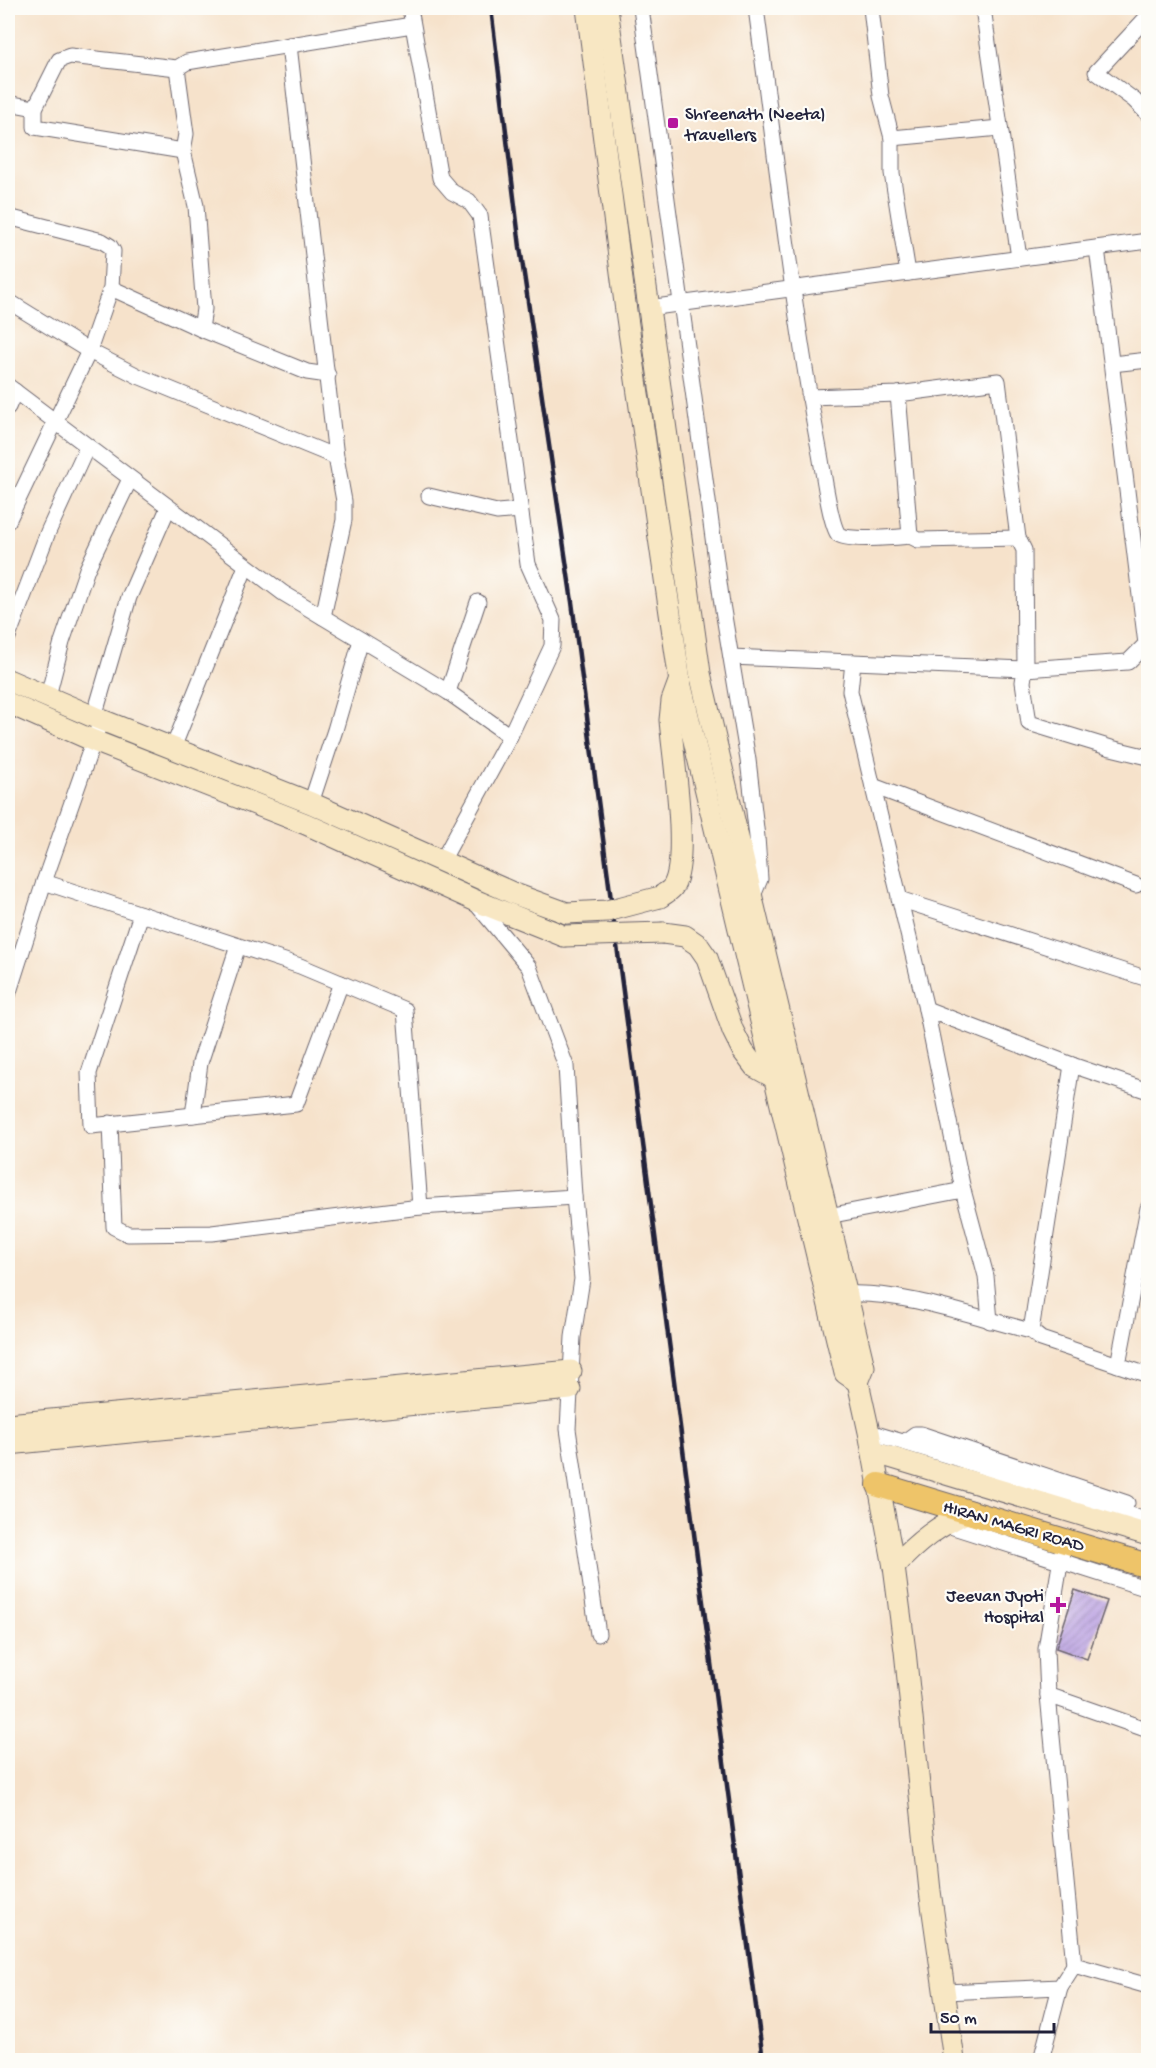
<svg xmlns="http://www.w3.org/2000/svg" width="1156" height="2068" font-family="'Gochi Hand',sans-serif">
  <defs>
    <pattern id="building-hatch" width="6" height="6" patternUnits="userSpaceOnUse" patternTransform="scale(1.5)"><rect width="6" height="6" fill="#baa0e2"/><path d="M-1 1l2-2M0 6l6-6M5 7l2-2" fill="none" stroke="#9782b8"/></pattern>
  </defs>
  <rect width="100%" height="100%" fill="#fdfcf7"/>
  <filter id="ink" filterUnits="userSpaceOnUse"><feTurbulence type="fractalNoise" baseFrequency=".0167" numOctaves="2"/><feDisplacementMap in="SourceGraphic" scale="12" xChannelSelector="R" yChannelSelector="G"/><feConvolveMatrix kernelMatrix="1 2 1 2 8 2 1 2 1" color-interpolation-filters="sRGB"/></filter>
  <filter id="wash" filterUnits="userSpaceOnUse"><feTurbulence type="fractalNoise" baseFrequency=".008" numOctaves="4" result="noise"/><feDisplacementMap in="SourceGraphic" scale="24" xChannelSelector="R" yChannelSelector="G"/><feGaussianBlur stdDeviation="1.35" result="paint"/><feColorMatrix in="noise" values="0 0 0 0 0 0 0 0 0 0 0 0 0 0 0 0 0 1.4 0 .05"/><feComposite in="paint" operator="in"/></filter>
  <g filter="url(#wash)">
    <rect width="100%" height="100%" fill="#f6e2cb"/>
    <g id="blocks">
      <polygon fill="url(#building-hatch)" points="1075,1590 1107,1601 1087,1659 1056,1648"/>
    </g>
  </g>
  <g filter="url(#ink)">
    <use href="#blocks" fill-opacity="0" stroke="#6c656d" stroke-width="1.5"/>
    <g fill="none" stroke-linecap="round" stroke-linejoin="round">
      <defs>
        <g id="street">
          <polyline points="410,8 440,178 452,192 469,201 480,216 528,564 553,620 552,646 510,736"/>
          <polyline points="641,8 722,604 748,760 757,837 760,879 752,898"/>
          <path d="M756 8C776 156 792 307 820 454 823 470 830 523 838 534 845 542 898 537 910 536L918 540 1018 538"/>
          <polyline points="871,8 881,96 892,138 892,173 908,273"/>
          <polyline points="983,8 1019,258"/>
          <polyline points="1148,16 1096,72 1134,100 1148,114"/>
          <polyline points="289,45 336,457 344,501 344,520 323,617"/>
          <polyline points="177,68 186,134 183,151 196,206 204,309 201,329"/>
          <polyline points="8,103 35,108"/>
          <polyline points="892,138 1000,128"/>
          <polyline points="183,151 35,127 35,108 59,60 70,56 177,68 187,62 412,25"/>
          <polyline points="8,217 102,241 110,246 113,251 111,288 89,351 8,521"/>
          <polyline points="111,288 201,329 307,372 328,375"/>
          <polyline points="8,301 89,351 138,376 336,457"/>
          <polyline points="648,308 1148,241"/>
          <polyline points="1112,364 1148,360"/>
          <polyline points="8,386 283,593 448,692 510,736 442,861"/>
          <polyline points="898,394 910,536"/>
          <polyline points="809,397 898,394 998,381 1018,538 1024,550 1025,669 1128,662 1146,644 1097,248"/>
          <polyline points="8,407 15,391"/>
          <polyline points="429,496 497,512 520,510"/>
          <polyline points="8,637 48,532 87,447"/>
          <polyline points="731,657 1025,669 1023,682 1029,723 1111,748 1148,757"/>
          <polyline points="853,662 850,691 926,1009 963,1190 986,1276 990,1321"/>
          <polyline points="448,692 478,602"/>
          <polyline points="48,696 62,642 87,569 130,479"/>
          <polyline points="94,717 129,597 168,508"/>
          <polyline points="173,748 246,566"/>
          <polyline points="873,786 1136,885"/>
          <polyline points="311,803 335,730 361,640"/>
          <polyline points="44,882 300,966 405,1010 420,1207 574,1197 566,1066 529,967 474,901"/>
          <polyline points="899,899 1148,979"/>
          <polyline points="141,914 89,1073 91,1126 296,1104 341,983"/>
          <polyline points="8,995 44,882 97,731"/>
          <polyline points="926,1009 1072,1065 1148,1091"/>
          <polyline points="193,1115 200,1063 238,946"/>
          <polyline points="110,1123 114,1227 128,1234 212,1233 420,1207"/>
          <polyline points="574,1197 582,1279 573,1337 568,1429 598,1634"/>
          <polyline points="828,1216 963,1190"/>
          <path d="M847 1294C903 1291 975 1317 1031 1331L1041 1339 1148 1375"/>
          <polyline points="1031,1331 1072,1065"/>
          <polyline points="1118,1365 1148,1208"/>
          <polyline points="869,1432 953,1457 1148,1521"/>
          <polyline points="904,1442 915,1434 921,1434 1127,1503"/>
          <polyline points="944,1524 1148,1589"/>
          <polyline points="1048,1695 1046,1649 1062,1552"/>
          <polyline points="1074,1965 1048,1695 1148,1730"/>
          <polyline points="945,1992 1060,1987 1074,1965 1148,1986"/>
          <polyline points="1041,2060 1060,1987"/>
        </g>
        <g id="secondary">
          <polyline points="587,8 626,311 680,682 845,1373 858,1382"/>
          <polyline points="607,8 700,673 752,898 864,1367 858,1382 869,1432 894,1567 905,1651 930,1891 954,2060"/>
          <polyline points="8,680 94,717 311,803 515,894 567,913"/>
          <polyline points="8,703 94,741 306,824 474,900 564,936"/>
          <path d="M660 897C665 893 671 891 674 885 689 855 673 757 670 720L672 701 679 682"/>
          <polyline points="663,933 685,936 698,945 707,958 733,1031 743,1051 755,1067 773,1077"/>
          <polyline points="8,1424 571,1371"/>
          <polyline points="8,1444 570,1389"/>
          <polyline points="873,1452 1148,1535"/>
          <path d="M894 1567C918 1541 938 1526 970 1511"/>
        </g>
        <polyline id="primary" points="879,1485 1148,1566"/>
      </defs>
      <use href="#street" stroke="#6c656d" stroke-width="17"/>
      <use href="#secondary" stroke="#6c656d" stroke-width="23"/>
      <use href="#primary" stroke="#6c656d" stroke-width="26"/>
      <use href="#street" stroke="#fff" stroke-width="15"/>
      <use href="#secondary" stroke="#f8e7c3" stroke-width="21"/>
      <use href="#primary" stroke="#eec469" stroke-width="24"/>
      <polyline stroke="#22223b" stroke-width="4.5" points="491,8 520,247 572,602 763,2060"/>
      <defs>
        <g id="secondary-bridge">
          <polyline points="567,913 607,911 660,897"/>
          <polyline points="564,936 663,933"/>
        </g>
      </defs>
      <use href="#secondary-bridge" stroke="#6c656d" stroke-width="23" stroke-linecap="butt"/>
      <use href="#secondary-bridge" stroke="#f8e7c3" stroke-width="21"/>
    </g>
  </g>
  <g fill="#b5179e" stroke="#fdfcf7" stroke-width="2">
    <rect x="667" y="117" width="12" height="12" rx="3"/>
    <path d="M1055 1596h6v6h6v6h-6v6h-6v-6h-6v-6h6z"/>
  </g>
  <g text-anchor="middle" stroke-width="4.5" stroke-linejoin="round" paint-order="stroke">
    <g font-size="18" fill="#22223b" stroke="#fdfcf7" text-anchor="start">
      <text x="685" y="119">Shreenath (Neeta)<tspan x="685" dy="21">travellers</tspan></text>
      <text x="1044" y="1601" text-anchor="end">Jeevan Jyoti<tspan x="1044" dy="21">Hospital</tspan></text>
    </g>
    <g font-size="18" fill="#22223b" stroke="#fdfcf7">
      <text transform="translate(1014 1525) rotate(16)" y="6">HIRAN MAGRI ROAD</text>
    </g>
  </g>
  <rect width="1156" height="2068" fill="none" stroke="#fdfcf7" stroke-width="30"/>
  <path d="M931 2023v9h123v-9" fill="none" stroke="#22223b" stroke-width="3"/>
  <text x="940" y="2023" font-size="18" fill="#22223b" stroke="#fdfcf7" stroke-width="4.5" paint-order="stroke">50 m</text>
</svg>
